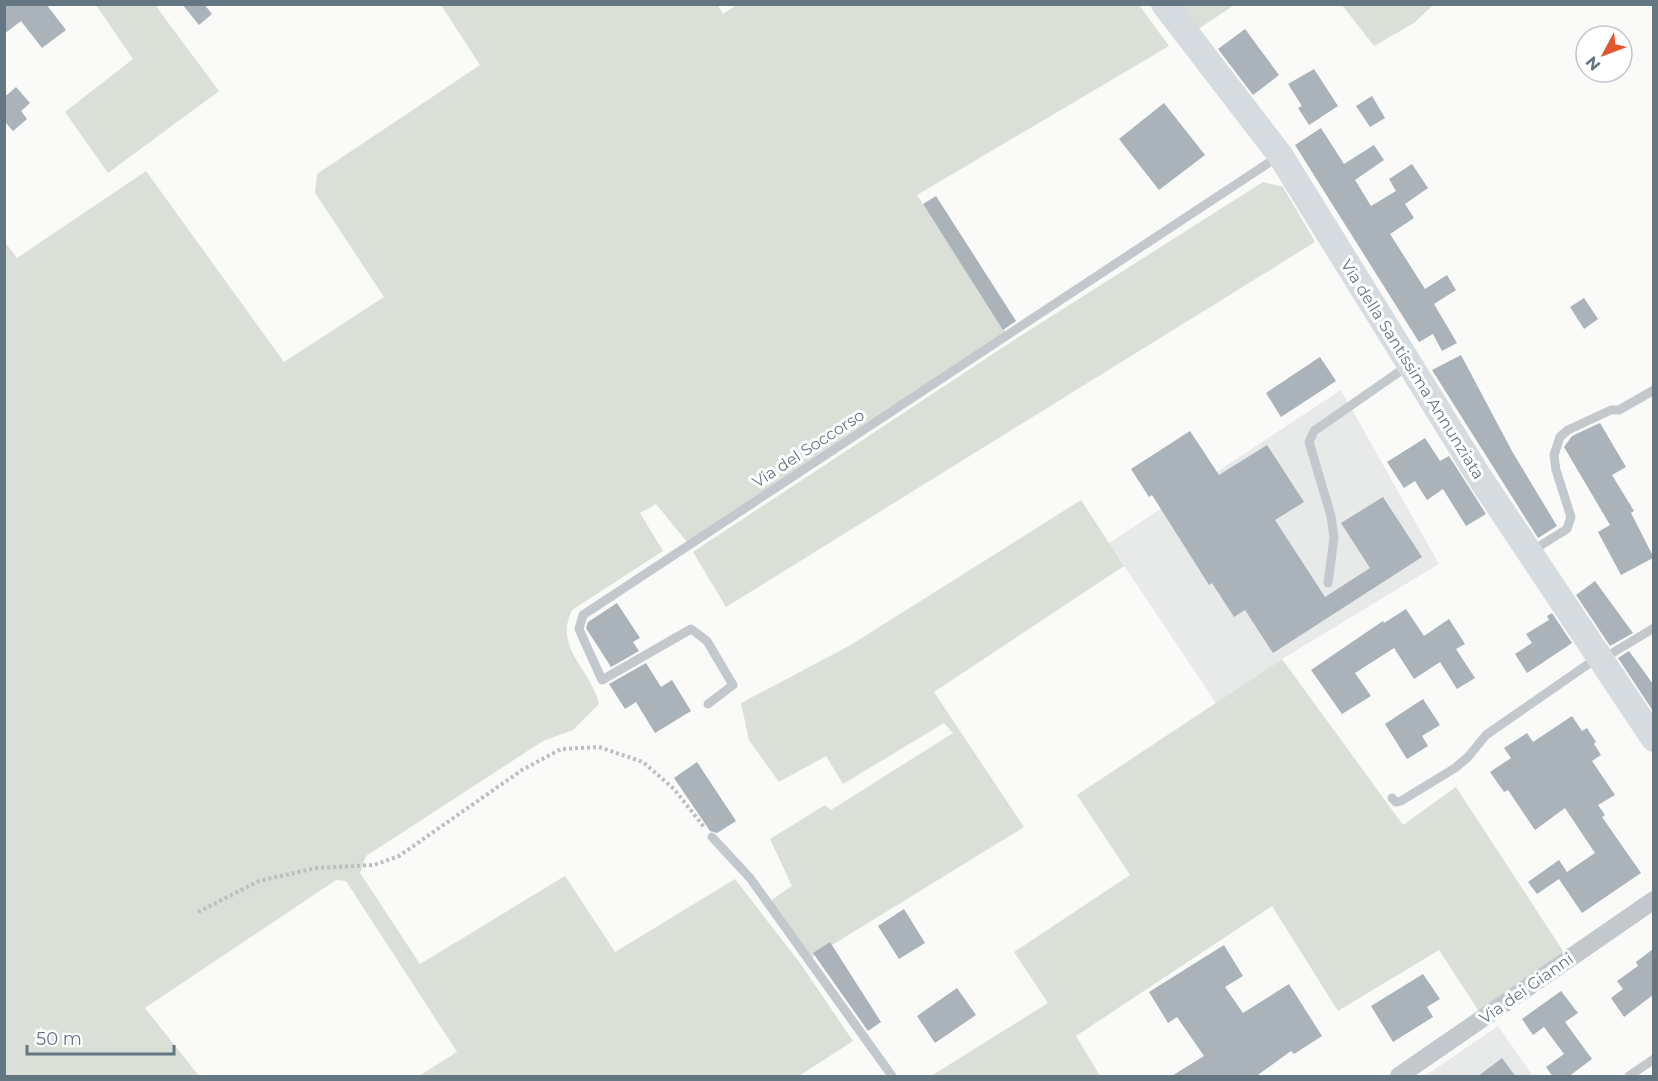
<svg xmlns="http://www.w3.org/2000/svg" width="1658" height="1081" font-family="Montserrat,sans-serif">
  <rect width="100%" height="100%" fill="#fafaf8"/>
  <g fill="#e8e9e9">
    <polygon points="1341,390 1439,564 1282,659 1216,703 1109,543"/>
    <polygon points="1498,1026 1533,1076 1425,1076"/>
  </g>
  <g fill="#dadfd7">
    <path d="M717 4 723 14 738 4 1139 5 1169 46 917 195 1006 333 856 429 687 542 656 504 640 513 663 551 572 610C553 648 591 669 599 704L573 730 543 741 366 856 360 873 420 964 565 876 615 952 735 879 800 963 853 1041 799 1076H419L457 1052 346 881 336 880 145 1008 199 1076H5L4 241 17 258 146 171 284 362 384 297 315 193 317 174 480 65 441 5Z"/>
    <polygon points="96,5 155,5 219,91 108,173 65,112 133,59"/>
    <polygon points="1179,5 1234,5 1197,30"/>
    <polygon points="1342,5 1433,5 1414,23 1374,46"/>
    <polygon points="1263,182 1283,187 1315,242 726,607 693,552 1011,342"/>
    <polygon points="1081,500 1124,566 934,692 1024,827 811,958 770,901 792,886 770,839 825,805 831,810 953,733 944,723 843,784 826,756 779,782 749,740 741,703 849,646"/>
    <polygon points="1282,659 1403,825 1456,787 1565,954 1480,1013 1439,950 1338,1011 1272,906 1076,1036 1100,1076 931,1076 1048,1003 1014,952 1130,875 1077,795"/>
  </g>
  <g fill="#aab3b9">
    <polygon points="4,4 46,4 66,30 42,48 21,21 4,34"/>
    <polygon points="182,4 204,4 212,14 199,25"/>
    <polygon points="1245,29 1279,75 1253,95 1218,49"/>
    <polygon points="1314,69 1338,106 1309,125 1298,108 1302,106 1288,84"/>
    <polygon points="16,87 30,103 21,111 27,119 13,131 6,123 4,125 4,92 7,95"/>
    <polygon points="1372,96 1385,118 1370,127 1356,106"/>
    <polygon points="1164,103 1205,155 1159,190 1119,139"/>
    <polygon points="1321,128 1344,164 1374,145 1384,160 1355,180 1371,206 1396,191 1389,179 1412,164 1428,188 1405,204 1414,218 1390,234 1425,289 1447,275 1456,290 1434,304 1457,343 1442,351 1433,334 1419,342 1295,145"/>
    <polygon points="936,196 1016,321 1003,330 923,204"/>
    <polygon points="1584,298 1598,319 1584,329 1570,307"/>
    <polygon points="1461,355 1513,453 1557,526 1538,538 1432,370"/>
    <polygon points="1320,357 1336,381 1281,417 1266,393"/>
    <polygon points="1600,423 1626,467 1612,475 1634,511 1631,513 1653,556 1653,558 1621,575 1598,532 1610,525 1564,447 1572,436"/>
    <polygon points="1190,431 1219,475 1267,445 1304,502 1275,520 1325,597 1370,568 1341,523 1383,497 1422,557 1273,653 1245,610 1234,617 1212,583 1209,585 1152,495 1149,497 1131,469"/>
    <polygon points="1425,438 1440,461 1449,456 1486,514 1466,526 1443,489 1427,500 1415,481 1404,488 1387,462"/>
    <polygon points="1595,581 1633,633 1610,646 1576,595"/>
    <polygon points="617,603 640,638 633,642 639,651 611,667 586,628 588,622"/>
    <polygon points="1406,609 1424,636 1449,619 1465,644 1456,649 1475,678 1457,689 1440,662 1414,679 1394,648 1355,673 1371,696 1342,714 1311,670 1383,621 1384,623"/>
    <polygon points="1552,613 1572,643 1527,673 1515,654 1532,643 1526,634 1549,620 1547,616"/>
    <polygon points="1629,651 1653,684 1653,711 1618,658"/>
    <polygon points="646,663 661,687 672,680 691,711 655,733 636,702 625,709 609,684"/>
    <polygon points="1423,699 1440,725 1422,736 1428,746 1407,759 1385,724"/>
    <polygon points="1572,716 1582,731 1587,728 1596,742 1594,744 1601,755 1592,761 1615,795 1598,805 1605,815 1602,817 1641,873 1582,913 1559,879 1537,894 1528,882 1559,860 1567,872 1595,853 1565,808 1535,830 1508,790 1504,792 1490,772 1511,758 1504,748 1527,733 1533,742"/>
    <polygon points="697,762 736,821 717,833 710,831 674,778"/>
    <polygon points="904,909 925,943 899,959 878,926"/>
    <polygon points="830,942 881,1022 868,1031 813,953"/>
    <polygon points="1224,945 1243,976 1225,987 1243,1013 1289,984 1322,1036 1294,1054 1291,1051 1255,1077 1170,1077 1204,1056 1177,1017 1168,1023 1149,992"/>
    <polygon points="1653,949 1653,995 1624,1017 1611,998 1623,989 1617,981 1638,966 1636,962"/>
    <polygon points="1423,974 1440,999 1427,1007 1433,1017 1393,1042 1371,1006"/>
    <polygon points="957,988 976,1015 935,1043 917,1016"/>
    <polygon points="1561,991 1578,1013 1565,1022 1592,1059 1568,1077 1553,1077 1546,1067 1564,1054 1544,1027 1533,1035 1522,1019"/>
    <polygon points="1502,1058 1516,1077 1477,1077"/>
  </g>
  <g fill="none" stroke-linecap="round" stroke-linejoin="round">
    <polyline stroke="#bbbfc2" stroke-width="4" stroke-dasharray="3 3" stroke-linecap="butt" points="198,912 259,881 316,868 374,865 399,856 522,770 561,749 599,747 643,762 674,789 704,827"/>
    <g stroke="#c3c8cc" stroke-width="9">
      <polyline points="1530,552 1567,529 1571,517 1556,470 1554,455 1560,437 1568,430 1611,410 1619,410 1654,390"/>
      <polyline points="1328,583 1334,538 1331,516 1309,442 1314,431 1409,365"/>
      <polyline points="1604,658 1654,628"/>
      <polyline points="708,704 733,685 707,641 691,629 602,680 579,629 583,615 1279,156"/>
      <polyline points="1392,798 1396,802 1401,801 1455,768 1468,757 1486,735 1597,658"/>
      <polyline points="712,837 750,878 892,1076"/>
      <polyline points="1629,1076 1654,1059"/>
    </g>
    <polyline stroke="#c3c8cc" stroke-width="18" points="1399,1076 1654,900"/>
    <polyline stroke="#d6dbdf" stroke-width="26" points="1164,4 1280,155 1480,478 1654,739"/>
  </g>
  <g text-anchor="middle" stroke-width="6" stroke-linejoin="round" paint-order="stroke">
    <g font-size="16" fill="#657683" stroke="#fff">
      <text transform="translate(1413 369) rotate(58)" y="6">Via della Santissima Annunziata</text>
      <text transform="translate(808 448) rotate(-33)" y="6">Via del Soccorso</text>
      <text transform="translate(1526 988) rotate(-35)" y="6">Via dei Gianni</text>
    </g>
  </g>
  <rect width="1658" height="1081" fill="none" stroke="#657683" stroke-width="12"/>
  <g transform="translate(1604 54) rotate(229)"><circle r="28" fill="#ffffff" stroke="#c1c8cd" stroke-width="1.5"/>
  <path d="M0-4.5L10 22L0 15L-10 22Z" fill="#e4572e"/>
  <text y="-9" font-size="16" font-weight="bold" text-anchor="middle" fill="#657683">N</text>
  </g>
  <path d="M27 1045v9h147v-9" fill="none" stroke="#657683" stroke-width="3"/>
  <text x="36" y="1045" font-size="18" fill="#657683" stroke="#ffffff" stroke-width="4.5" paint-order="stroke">50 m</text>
</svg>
